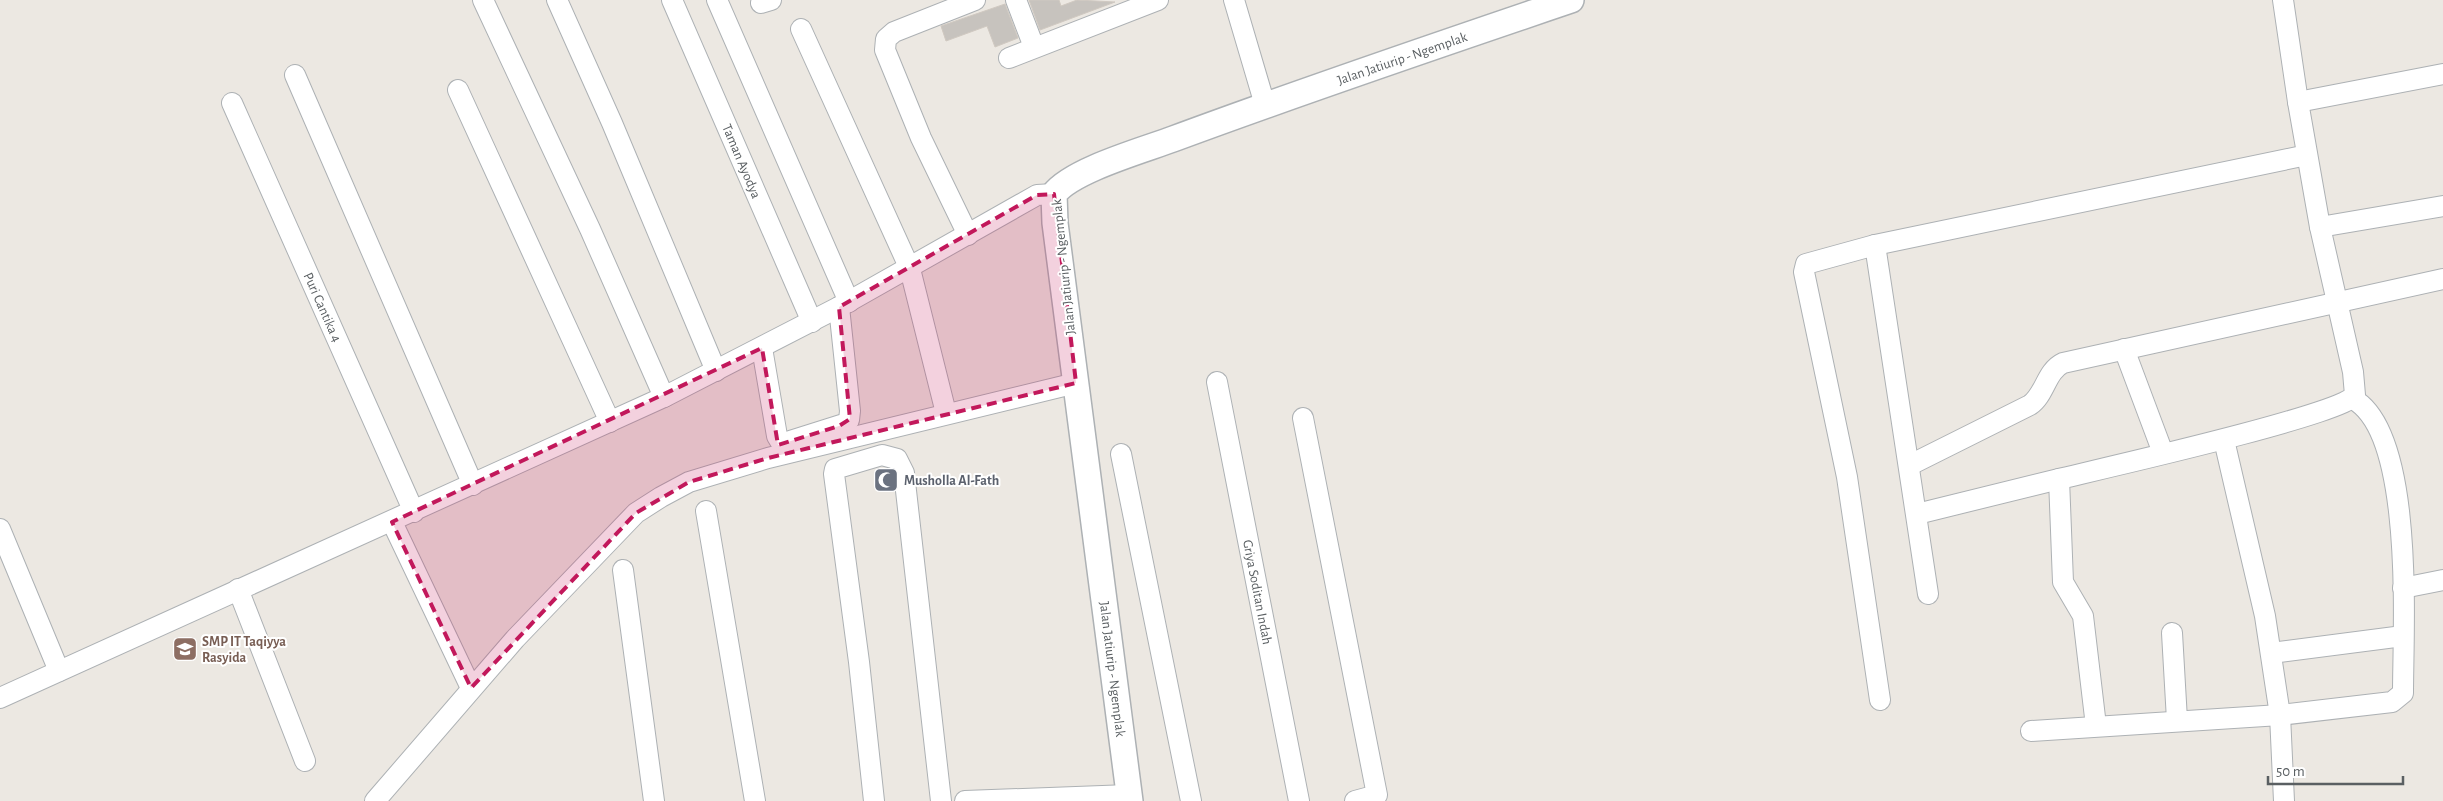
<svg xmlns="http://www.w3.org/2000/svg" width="2443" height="801" font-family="'Alegreya Sans',sans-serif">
  <rect width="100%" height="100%" fill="#ece8e2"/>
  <g fill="#c7c3be" stroke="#d0c9c1">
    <polygon points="1029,0 1059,0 1061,6 1077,0 1115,2 1040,30"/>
    <polygon points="1005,4 1018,38 995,47 987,26 946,41 941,26"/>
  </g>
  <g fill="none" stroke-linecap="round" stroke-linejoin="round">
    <defs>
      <g id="minor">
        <polyline points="483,0 590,229 664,397"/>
        <polyline points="557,0 612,123 716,371"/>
        <polyline points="672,0 812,322"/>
        <polyline points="717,0 849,302"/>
        <polyline points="1016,0 1034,47"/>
        <polyline points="1234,0 1265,105"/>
        <polyline points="761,3 771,0"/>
        <polyline points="801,29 910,269 946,413"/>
        <polyline points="1009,58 1158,0"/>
        <polyline points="295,75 473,485"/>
        <polyline points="458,90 610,422"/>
        <polyline points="2298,102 2443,74"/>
        <polyline points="232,103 414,512"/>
        <polyline points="2320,227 2443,206"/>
        <polyline points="968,235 921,138 885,50 886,39 894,32 975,0"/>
        <polyline points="1875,245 1928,594"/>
        <polyline points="762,348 777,436 780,441 787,442 844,424 849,420 850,411 839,307"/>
        <polyline points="2124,349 2163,453"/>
        <polyline points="1217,382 1299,801"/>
        <polyline points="1303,418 1377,795 1355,801"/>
        <polyline points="2224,440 2265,616 2280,715 2284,801"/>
        <polyline points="1121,454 1191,801"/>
        <path d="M1910 465 2030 405C2045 395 2046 371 2063 363L2443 279"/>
        <polyline points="706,511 755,801"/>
        <polyline points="1917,514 2059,479"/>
        <polyline points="392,522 471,688"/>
        <polyline points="0,529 59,671"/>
        <polyline points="623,570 654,801"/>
        <polyline points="2403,588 2443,580"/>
        <polyline points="238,589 305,761"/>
        <polyline points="2172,633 2177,720"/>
        <polyline points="2271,653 2403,636"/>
        <polyline points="0,698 664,397 839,307 1037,195 1054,194"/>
        <polyline points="1880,700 1847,477 1804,272 1806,264 1875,245 2307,155"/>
        <path d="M2096 726 2083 616 2063 582 2059 479C2096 470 2345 414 2355 395L2353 372 2320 227 2298 102 2283 0"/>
        <path d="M2031 731 2280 715 2392 702 2403 693C2403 629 2415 433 2353 399"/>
        <polyline points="375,801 515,639 636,513 661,497 689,482 768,458 1076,383"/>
        <polyline points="874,801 859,662 834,474 835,469 882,455 897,459 904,473 941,801"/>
        <polyline points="965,801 1129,795"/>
      </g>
      <path id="tertiary" d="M1130 801 1055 223 1054 194C1072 170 1144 150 1173 139 1305 90 1438 45 1571 0"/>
    </defs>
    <use href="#minor" stroke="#adb1b4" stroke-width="22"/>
    <use href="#tertiary" stroke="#adb1b4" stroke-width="28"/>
    <use href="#minor" stroke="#fff" stroke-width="20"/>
    <use href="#tertiary" stroke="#fff" stroke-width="25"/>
  </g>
  <path fill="#c2185b" fill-opacity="0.2" stroke="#c2185b" stroke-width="4" stroke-dasharray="10 6" stroke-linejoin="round" d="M1054 194 1076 383 768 458 689 482 636 513 471 688 392 522 762 348 778 445 839 426 850 419 839 307 1037 195Z"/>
  <defs>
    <symbol id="mosque-square" viewBox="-11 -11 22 22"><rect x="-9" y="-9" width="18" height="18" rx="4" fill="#6b7280" stroke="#fff"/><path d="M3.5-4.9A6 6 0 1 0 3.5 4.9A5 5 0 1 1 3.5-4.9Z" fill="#fff"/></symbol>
    <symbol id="school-square" viewBox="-11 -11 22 22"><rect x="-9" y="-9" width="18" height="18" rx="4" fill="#8d6e63" stroke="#fff"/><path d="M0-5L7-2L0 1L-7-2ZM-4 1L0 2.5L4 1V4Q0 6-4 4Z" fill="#fff"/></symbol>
  </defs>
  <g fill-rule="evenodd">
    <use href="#mosque-square" x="872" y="466" width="28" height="28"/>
    <use href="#school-square" x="171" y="635" width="28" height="28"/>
  </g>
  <g text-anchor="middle" stroke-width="4" stroke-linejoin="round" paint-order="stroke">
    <g font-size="14" fill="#5a5f62" stroke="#fff">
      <text transform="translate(1402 58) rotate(-19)" y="5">Jalan Jatiurip - Ngemplak</text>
      <text transform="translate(742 161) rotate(67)" y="5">Taman Ayodya</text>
      <text transform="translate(1063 267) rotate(-96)" y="5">Jalan Jatiurip - Ngemplak</text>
      <text transform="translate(323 307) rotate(66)" y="5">Puri Cantika 4</text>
      <text transform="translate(1258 592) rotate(79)" y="5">Griya Soditan Indah</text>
      <text transform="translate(1113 669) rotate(83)" y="5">Jalan Jatiurip - Ngemplak</text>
    </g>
    <g font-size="14" font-weight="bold" fill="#5b616d" stroke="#fff" text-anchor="start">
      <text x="904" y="485">Musholla Al-Fath</text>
    </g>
    <g font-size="14" font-weight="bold" fill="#785e54" stroke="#fff" text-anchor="start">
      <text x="202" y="646">SMP IT Taqiyya<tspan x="202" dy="16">Rasyida</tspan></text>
    </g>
  </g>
  <path d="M2268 776v8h135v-8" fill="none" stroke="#5a5f62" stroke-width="2.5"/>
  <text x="2276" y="776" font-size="15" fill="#5a5f62" stroke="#ffffff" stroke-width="4" paint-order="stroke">50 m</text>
</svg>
